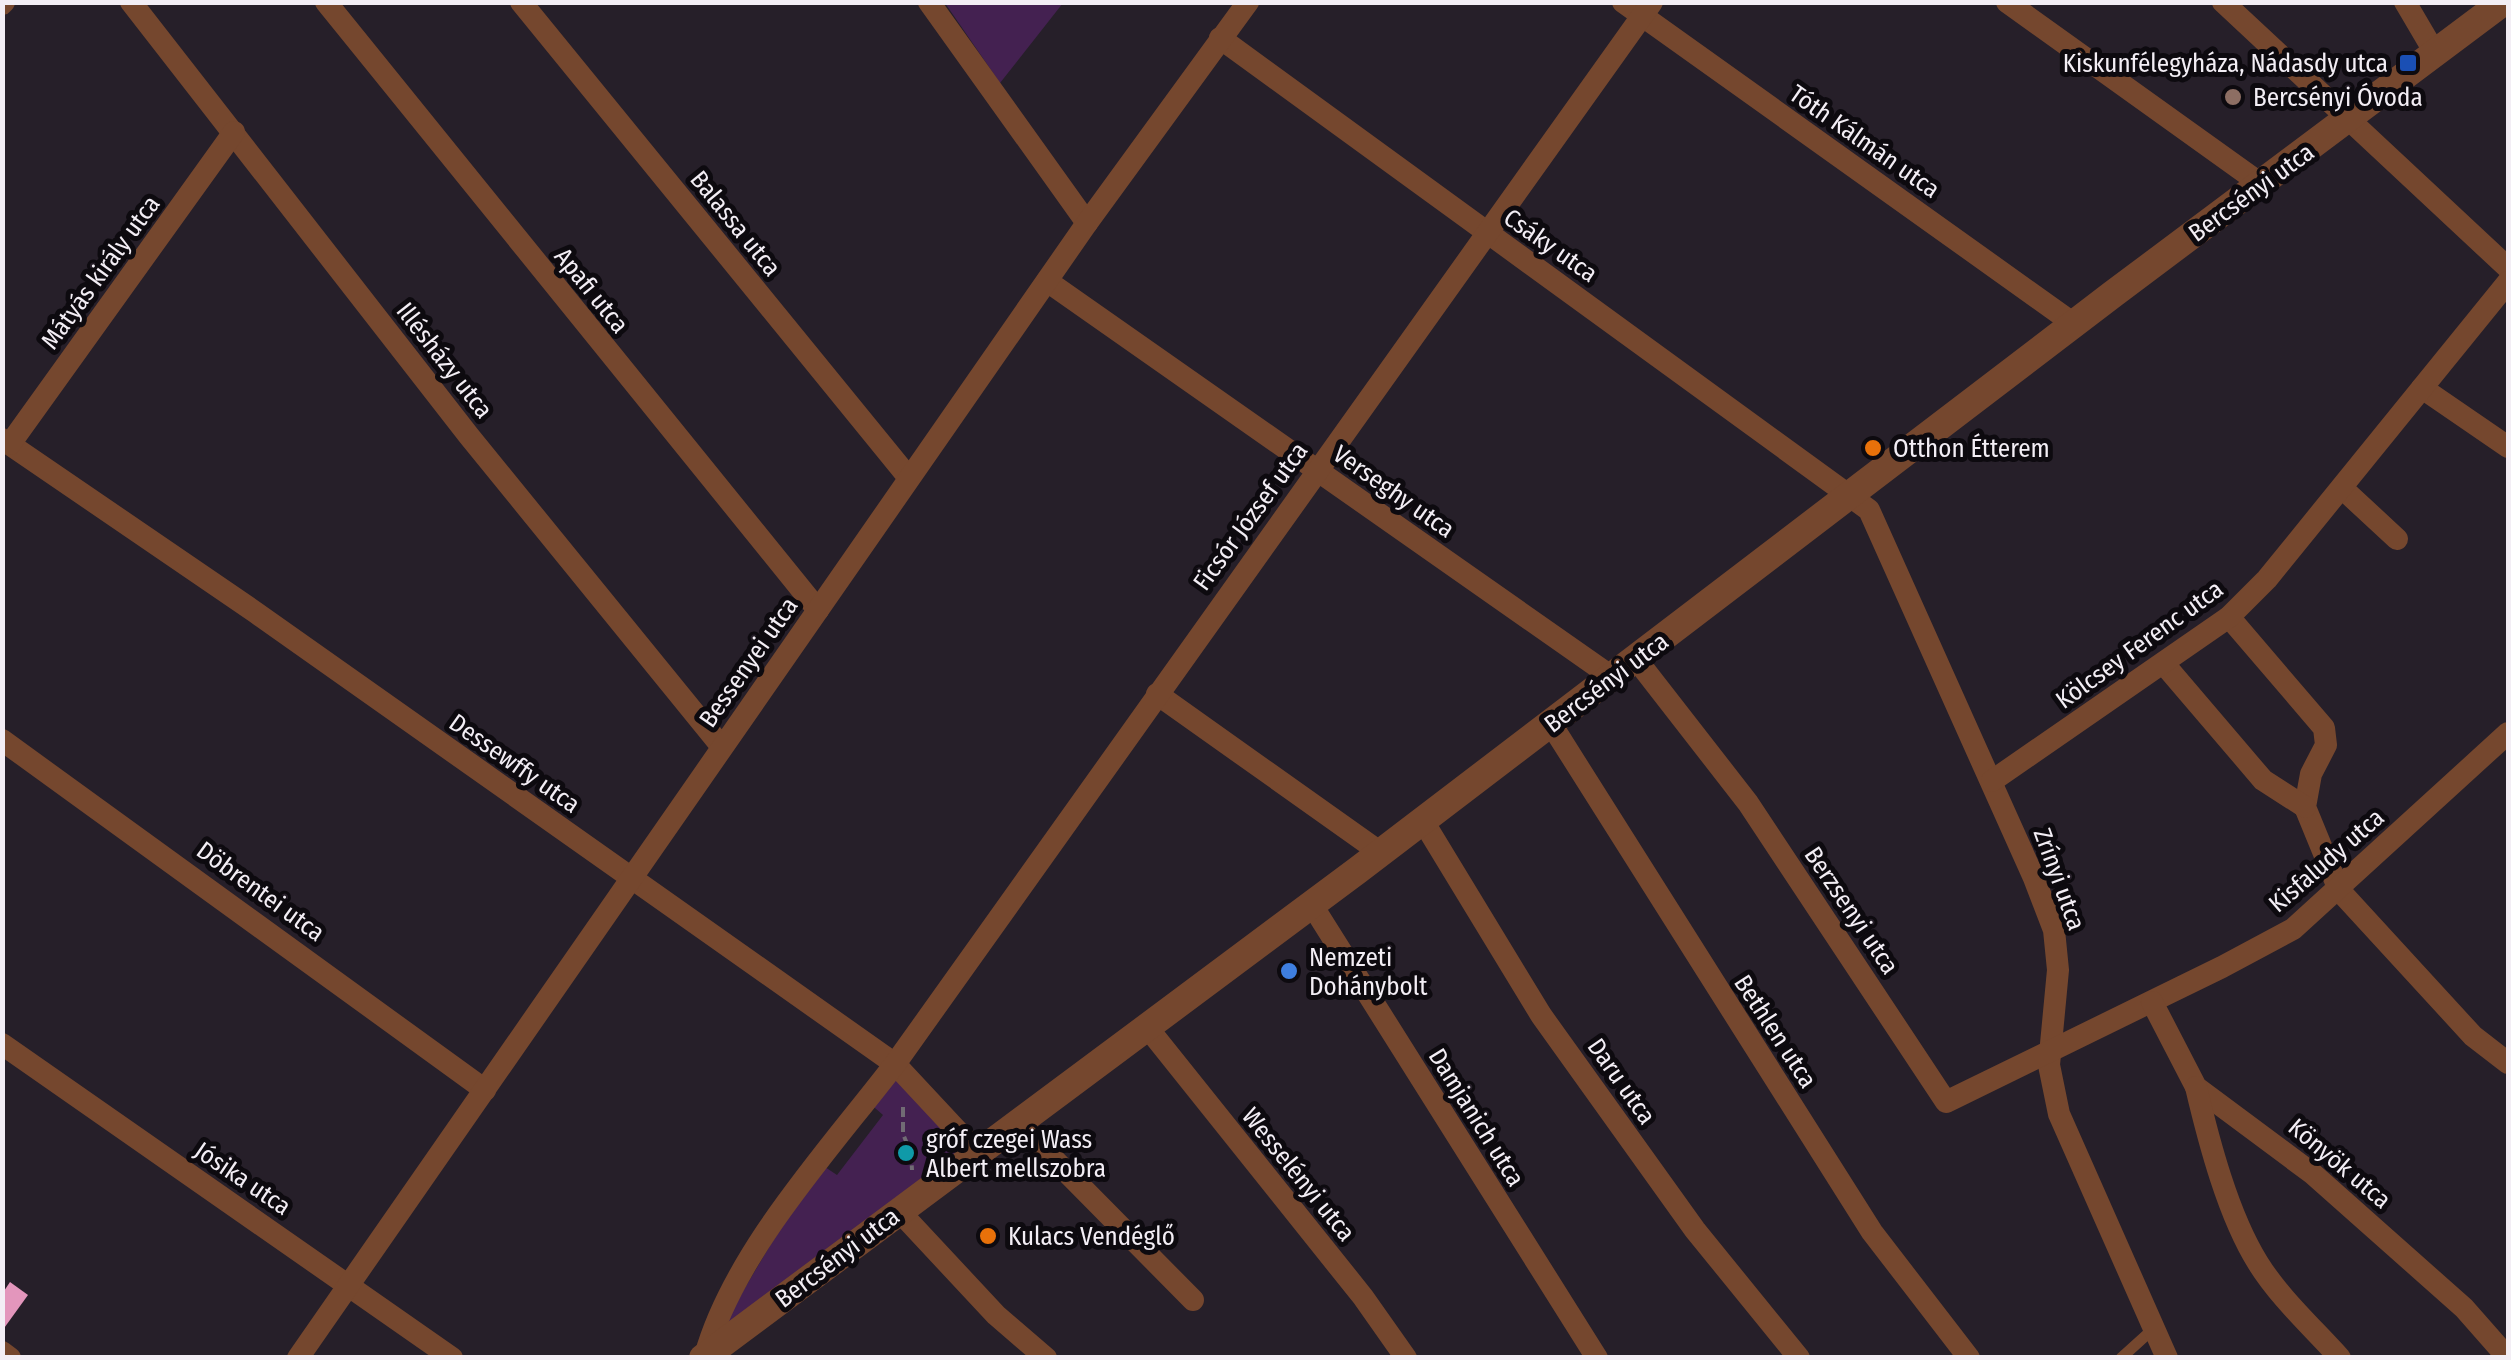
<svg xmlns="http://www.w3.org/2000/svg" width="2511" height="1360" font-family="'Fira Sans Condensed',sans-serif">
  <rect width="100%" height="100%" fill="#261f29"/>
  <g fill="#442151">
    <polygon points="945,3 1063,3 1000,83"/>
    <polygon points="895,1065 977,1153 705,1355 819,1163 837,1175 883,1115 867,1101"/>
  </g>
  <polygon fill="#e396bc" points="10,1282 28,1295 2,1331 2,1294"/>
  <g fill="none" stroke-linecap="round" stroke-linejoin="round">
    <polyline stroke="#716b74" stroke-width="4" stroke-dasharray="10 5" stroke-linecap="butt" points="903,1107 903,1134 911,1153 912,1170"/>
    <polyline stroke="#75472e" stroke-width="11" points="2121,1358 2152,1330"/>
    <g stroke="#75472e" stroke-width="22">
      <polyline points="131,2 469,436 722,747"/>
      <polyline points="326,2 818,610"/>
      <polyline points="521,2 909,478"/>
      <polyline points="929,2 1087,223"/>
      <polyline points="1623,2 2074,324"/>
      <polyline points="2007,2 2261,184"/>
      <polyline points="2223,2 2508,268"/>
      <polyline points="2405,2 2435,53"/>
      <polyline points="2,4 4,2"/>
      <polyline points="1220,38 1869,510 2034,878 2054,930 2058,970 2049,1065 2059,1114 2167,1358"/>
      <polyline points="1047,281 1612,677"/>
      <polyline points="2422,388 2508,447"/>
      <polyline points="2,439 255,612 895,1064 978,1153"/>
      <polyline points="10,444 234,132"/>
      <polyline points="2342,488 2397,539"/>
      <polyline points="2229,617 2324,728 2326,745 2311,774 2305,807 2339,890 2473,1036 2508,1063"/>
      <polyline points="1636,659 1748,803 1946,1102 2222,967 2293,929 2508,733"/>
      <polyline points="2164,664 2263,780 2305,807"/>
      <polyline points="1157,694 1381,853"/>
      <polyline points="1551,724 1872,1232 1969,1358"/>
      <polyline points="2,740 485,1090"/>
      <polyline points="1992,781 2229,617 2267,579 2508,282"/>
      <polyline points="1423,821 1541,1015 1695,1230 1799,1358"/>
      <polyline points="1312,905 1597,1358"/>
      <polyline points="2152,1002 2196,1087 2313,1174 2464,1308 2508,1358"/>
      <polyline points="1147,1027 1363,1297 1406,1358"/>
      <polyline points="2,1044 452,1358"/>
      <path d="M2196 1087C2209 1142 2228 1215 2258 1263 2279 1297 2313 1328 2340 1358"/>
      <polyline points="1018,1123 1193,1300"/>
      <polyline points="899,1211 996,1315 1046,1358"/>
      <polyline points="2,1352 10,1358"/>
      <path d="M705 1356C734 1252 830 1149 895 1064L1652 2"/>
      <polyline points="298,1358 1087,223 1248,2"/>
    </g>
    <polyline stroke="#75472e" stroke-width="28" points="703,1358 1358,870 2113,294 2503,2"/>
  </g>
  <rect fill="#1a4fb4" stroke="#0d0a0f" stroke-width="4" x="2398" y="53" width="20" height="20" rx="5"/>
  <circle fill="#8d6e63" stroke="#0d0a0f" stroke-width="4" cx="2233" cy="97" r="10"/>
  <g fill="#e8710a" stroke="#0d0a0f" stroke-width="4">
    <circle cx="1873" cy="448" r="10"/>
    <circle cx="988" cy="1236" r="10"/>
  </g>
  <circle fill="#3f7fe0" stroke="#0d0a0f" stroke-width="4" cx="1289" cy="971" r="10"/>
  <circle fill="#0f9aa8" stroke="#0d0a0f" stroke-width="4" cx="906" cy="1153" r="10"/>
  <g text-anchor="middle" stroke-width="10" stroke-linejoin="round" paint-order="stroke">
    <g font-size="25" fill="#f3eef5" stroke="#0d0a0f" text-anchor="start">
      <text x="2388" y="72" text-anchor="end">Kiskunfélegyháza, Nádasdy utca</text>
      <text x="2253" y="106">Bercsényi Óvoda</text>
      <text x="1893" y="457">Otthon Étterem</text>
      <text x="1309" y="966">Nemzeti<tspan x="1309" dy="29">Dohánybolt</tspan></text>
      <text x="926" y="1148">gróf czegei Wass<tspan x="926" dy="29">Albert mellszobra</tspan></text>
      <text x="1008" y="1245">Kulacs Vendéglő</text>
    </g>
    <g font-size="25" fill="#f3eef5" stroke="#0d0a0f">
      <text transform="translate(1865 141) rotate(35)" y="9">Tóth Kálmán utca</text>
      <text transform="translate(2251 192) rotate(-36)" y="9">Bercsényi utca</text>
      <text transform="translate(736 223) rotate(51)" y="9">Balassa utca</text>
      <text transform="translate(1551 245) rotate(35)" y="9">Csáky utca</text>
      <text transform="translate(100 272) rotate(-54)" y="9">Mátyás király utca</text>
      <text transform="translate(592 290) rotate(51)" y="9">Apafi utca</text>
      <text transform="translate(445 360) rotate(52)" y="9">Illésházy utca</text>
      <text transform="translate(1394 491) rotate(35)" y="9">Verseghy utca</text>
      <text transform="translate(1250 516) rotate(-54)" y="9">Ficsór József utca</text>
      <text transform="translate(2139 644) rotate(-36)" y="9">Kölcsey Ferenc utca</text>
      <text transform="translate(748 662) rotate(-55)" y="9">Bessenyei utca</text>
      <text transform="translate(1606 682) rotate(-37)" y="9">Bercsényi utca</text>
      <text transform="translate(515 763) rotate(35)" y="9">Dessewffy utca</text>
      <text transform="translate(2326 860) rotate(-41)" y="9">Kisfaludy utca</text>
      <text transform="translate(2060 879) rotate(70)" y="9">Zrínyi utca</text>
      <text transform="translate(261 891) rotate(36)" y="9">Döbrentei utca</text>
      <text transform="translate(1852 910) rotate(56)" y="9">Berzsenyi utca</text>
      <text transform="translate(1776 1031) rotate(57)" y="9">Bethlen utca</text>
      <text transform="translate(1622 1081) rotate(55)" y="9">Daru utca</text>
      <text transform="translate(1477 1117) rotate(58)" y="9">Damjanich utca</text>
      <text transform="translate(2340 1163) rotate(40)" y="9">Könyök utca</text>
      <text transform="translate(1299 1174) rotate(51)" y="9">Wesselényi utca</text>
      <text transform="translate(243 1178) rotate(34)" y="9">Jósika utca</text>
      <text transform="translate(837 1257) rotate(-37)" y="9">Bercsényi utca</text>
    </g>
  </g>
  <rect width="2511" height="1360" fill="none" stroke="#f3eef5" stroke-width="10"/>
</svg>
